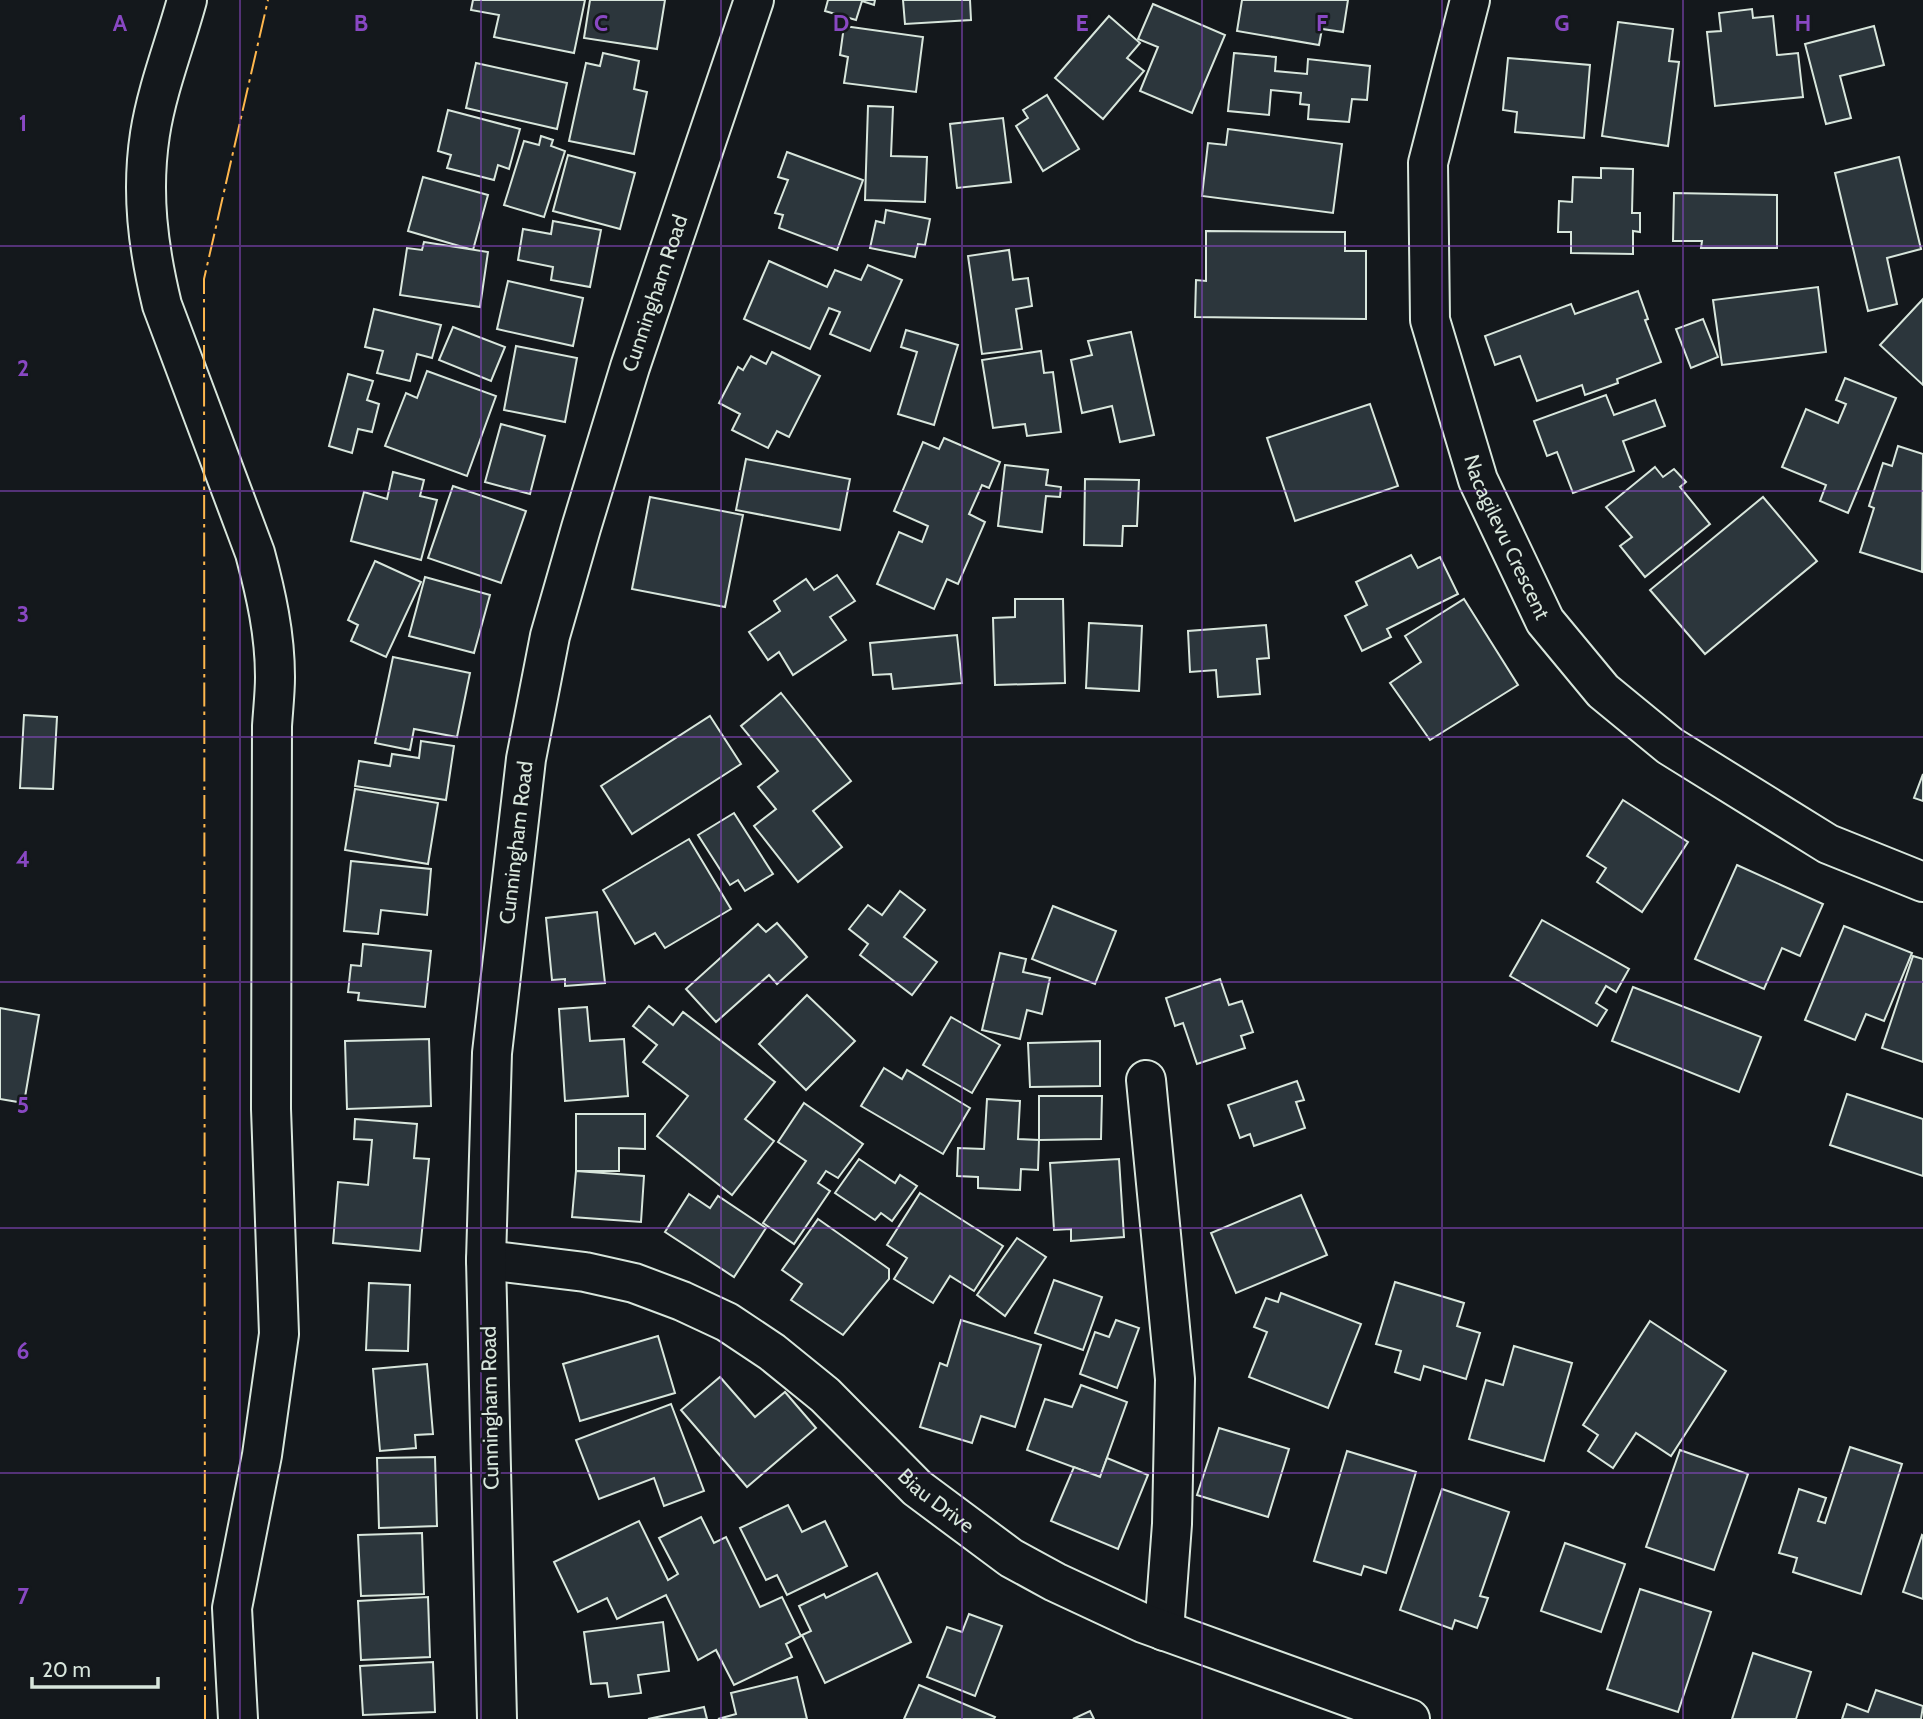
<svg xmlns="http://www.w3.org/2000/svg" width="1923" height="1719" font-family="Cabin,sans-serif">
  <rect width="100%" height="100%" fill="#14181c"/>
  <g fill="#2c363c" stroke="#d8e6dc" stroke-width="2">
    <polygon points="473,0 585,0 574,53 494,37 499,15 471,10"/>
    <polygon points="590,0 665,0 657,49 584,38"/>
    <polygon points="828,0 875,0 874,5 862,1 856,20 825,11"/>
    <polygon points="903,0 970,0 971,20 905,24"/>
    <polygon points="1242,0 1348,0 1343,32 1322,29 1319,45 1237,31"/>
    <polygon points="1153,4 1225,35 1192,113 1140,91 1158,47 1138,39"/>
    <polygon points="1752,9 1753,18 1773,16 1777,55 1798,53 1803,97 1715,106 1707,32 1721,31 1719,13"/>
    <polygon points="1109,16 1140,43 1127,58 1144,71 1103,119 1055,78"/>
    <polygon points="1618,22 1673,29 1669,61 1679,62 1668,146 1602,136"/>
    <polygon points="844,26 923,37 916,92 844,83 848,57 840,55"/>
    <polygon points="1874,26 1884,65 1840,76 1851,118 1826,124 1805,44"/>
    <polygon points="603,53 639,61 634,89 647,92 634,154 569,141 586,63 600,66"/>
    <polygon points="1234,53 1276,57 1275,71 1307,74 1308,59 1370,66 1367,100 1352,99 1349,122 1308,119 1309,105 1300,104 1301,93 1271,90 1269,115 1228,111"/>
    <polygon points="1508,58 1590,65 1584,138 1515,132 1517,112 1503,110"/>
    <polygon points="476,63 567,83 557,129 466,108"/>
    <polygon points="1047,95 1079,149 1043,171 1016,126 1028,118 1023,110"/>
    <polygon points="868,106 893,107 891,156 927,157 925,202 865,200"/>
    <polygon points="448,110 520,129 509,169 498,165 494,180 447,168 451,155 438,151"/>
    <polygon points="1003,118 1011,182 957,188 950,124"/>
    <polygon points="1228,129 1342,144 1333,213 1202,196 1208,143 1226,145"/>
    <polygon points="541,136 553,140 551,146 565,151 544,217 504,205 524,141 539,145"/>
    <polygon points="787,152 863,180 837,250 779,228 783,215 775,213 788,180 778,177"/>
    <polygon points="568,155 635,173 620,229 553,211"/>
    <polygon points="1899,157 1921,249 1887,258 1897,304 1868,311 1835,173"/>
    <polygon points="1601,168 1633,169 1632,213 1640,213 1640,232 1633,231 1633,254 1571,253 1571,232 1558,232 1559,201 1572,202 1573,177 1601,178"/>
    <polygon points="423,177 488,195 473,250 408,231"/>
    <polygon points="1674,193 1777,195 1777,248 1701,248 1702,241 1673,241"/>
    <polygon points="886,210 930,219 925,245 918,244 915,257 870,248 876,221 884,223"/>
    <polygon points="553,221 601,230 590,287 551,280 553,267 518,260 523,229 551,234"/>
    <polygon points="1206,231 1345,232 1345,251 1366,251 1366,319 1195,317 1196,280 1206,281"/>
    <polygon points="424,242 488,252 480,307 400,295 407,248 422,250"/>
    <polygon points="1009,250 1013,280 1028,278 1032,306 1016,309 1022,349 982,354 968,256"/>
    <polygon points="769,261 827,287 835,270 861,280 868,265 902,280 870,351 830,334 840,312 829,308 810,349 744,319"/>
    <polygon points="508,281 583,298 573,346 497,329"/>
    <polygon points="1818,287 1826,352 1722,365 1713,300"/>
    <polygon points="1638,291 1648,319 1645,320 1661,362 1617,379 1618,383 1585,395 1582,385 1537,401 1520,356 1495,365 1485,336 1571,304 1575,314"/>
    <polygon points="1923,299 1923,385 1880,345"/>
    <polygon points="374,309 441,325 432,358 417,354 410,381 377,373 383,351 365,347"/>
    <polygon points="1703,319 1718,357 1691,368 1676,329"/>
    <polygon points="453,327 505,347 491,381 439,360"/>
    <polygon points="906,330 958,345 934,425 898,414 917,352 901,347"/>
    <polygon points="1131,332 1154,435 1120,442 1112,406 1082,413 1071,360 1092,355 1088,341"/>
    <polygon points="516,346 577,358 565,422 504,410"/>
    <polygon points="1041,351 1044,373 1053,372 1061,432 1027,436 1025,424 993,428 982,360"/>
    <polygon points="772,352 820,376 789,437 777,431 768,448 732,430 740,414 719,403 738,367 743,370 751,356 766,364"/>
    <polygon points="427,371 496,396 467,476 385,446 406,393 417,398"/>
    <polygon points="348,374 373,381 367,400 379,404 372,432 358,429 352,453 329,446"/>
    <polygon points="1845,378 1896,398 1848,513 1820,501 1826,485 1782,467 1806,409 1838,423 1846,404 1836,400"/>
    <polygon points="1606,395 1614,415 1655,400 1665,426 1623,441 1634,471 1573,493 1557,452 1547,456 1534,421"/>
    <polygon points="1370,404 1398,486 1295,521 1267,438"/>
    <polygon points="501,424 545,436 530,494 485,482"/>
    <polygon points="944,438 1000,462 989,488 982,485 969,514 985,522 958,584 947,579 934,609 877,584 899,532 922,542 928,526 894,511 923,442 939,449"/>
    <polygon points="1898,446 1923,454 1922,572 1860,552 1874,508 1869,506 1883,463 1892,466"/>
    <polygon points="746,459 850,479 840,530 736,510"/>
    <polygon points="1005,465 1048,470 1046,485 1061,487 1060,497 1046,496 1042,532 998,526"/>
    <polygon points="1655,467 1663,477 1674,469 1686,482 1680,487 1710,524 1645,577 1620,546 1632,537 1606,507"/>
    <polygon points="393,472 424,480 420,496 437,500 421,560 351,541 364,492 387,499"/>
    <polygon points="1085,479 1139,480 1137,526 1123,526 1122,546 1084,545"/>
    <polygon points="453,486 526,511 501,583 428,558"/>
    <polygon points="650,497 743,515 725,607 632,589"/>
    <polygon points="1763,497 1817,561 1705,654 1650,590"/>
    <polygon points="1411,555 1418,568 1440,557 1458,594 1387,629 1391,637 1362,651 1345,616 1367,605 1356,582"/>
    <polygon points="375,561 421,582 386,657 351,641 358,625 348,620"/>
    <polygon points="837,575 855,601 830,617 846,640 793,675 779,652 768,660 749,632 780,611 774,601 806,579 814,590"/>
    <polygon points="425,577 490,595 474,653 409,636"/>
    <polygon points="1015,599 1063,599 1065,683 995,685 993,618 1015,617"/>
    <polygon points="1464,599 1518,685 1430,740 1390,683 1421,662 1405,636"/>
    <polygon points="1089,623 1142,626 1139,691 1086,688"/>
    <polygon points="1266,625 1269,658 1257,659 1260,694 1218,697 1216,670 1190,672 1188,631"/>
    <polygon points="957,635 962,683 893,689 891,674 873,675 870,643"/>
    <polygon points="393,657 470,673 457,737 414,729 410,750 375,743"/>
    <polygon points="781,693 851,781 813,811 842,847 798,882 754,826 776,809 758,787 778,771 741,726"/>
    <polygon points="24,715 57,717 53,789 20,788"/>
    <polygon points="710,716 741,764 632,834 601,786"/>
    <polygon points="421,741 454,746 446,800 355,786 359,761 390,766 392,754 419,758"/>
    <polygon points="1923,774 1923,801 1914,798"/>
    <polygon points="355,789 438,803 428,864 345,850"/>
    <polygon points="1623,800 1688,842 1642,912 1597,882 1606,868 1587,856"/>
    <polygon points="734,813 773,874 745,891 738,880 730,885 698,835"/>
    <polygon points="689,839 731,909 665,948 655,933 635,944 603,890"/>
    <polygon points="351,861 431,869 427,915 381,910 378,934 344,931"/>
    <polygon points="1737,865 1823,904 1800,956 1782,948 1764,989 1695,959"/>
    <polygon points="900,891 925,910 904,937 937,962 912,995 860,955 868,944 849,929 868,905 882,915"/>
    <polygon points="1053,906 1116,931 1095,984 1032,959"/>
    <polygon points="597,912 605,983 565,986 565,979 552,980 546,918"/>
    <polygon points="1542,920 1629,969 1616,992 1606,986 1596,1003 1607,1010 1597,1026 1510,976"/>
    <polygon points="777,923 807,957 777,984 769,975 716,1022 686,989 758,924 766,932"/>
    <polygon points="1844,926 1912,953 1884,1021 1866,1014 1855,1040 1805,1020"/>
    <polygon points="363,944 431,951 425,1007 358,1000 359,993 348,992 351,965 361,966"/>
    <polygon points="1000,953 1026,959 1023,972 1050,978 1042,1014 1027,1010 1020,1039 982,1030"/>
    <polygon points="1913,956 1923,959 1923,1062 1882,1048"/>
    <polygon points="1220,979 1229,1005 1242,1001 1253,1032 1241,1036 1245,1048 1197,1064 1183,1023 1175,1026 1166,998"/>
    <polygon points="1633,987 1761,1037 1739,1092 1612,1041"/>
    <polygon points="807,995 855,1041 806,1090 759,1044"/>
    <polygon points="649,1006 673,1025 683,1012 775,1082 745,1119 774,1141 732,1195 657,1136 688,1096 643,1062 657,1045 633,1026"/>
    <polygon points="587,1007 590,1041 624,1039 628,1096 565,1101 559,1009"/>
    <polygon points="0,1008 39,1015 24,1103 0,1099"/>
    <polygon points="951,1017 1000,1045 972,1093 923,1065"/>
    <polygon points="429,1039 431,1106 347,1109 345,1041"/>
    <polygon points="1100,1041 1100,1086 1030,1087 1028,1043"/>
    <polygon points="884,1068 902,1079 907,1070 970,1108 943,1154 861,1106"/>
    <polygon points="1297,1081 1304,1100 1296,1102 1305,1128 1254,1146 1250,1134 1240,1138 1228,1105"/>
    <polygon points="1847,1094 1923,1119 1923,1176 1830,1145"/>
    <polygon points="1039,1096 1102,1096 1101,1139 1039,1140"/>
    <polygon points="987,1099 1020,1101 1018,1139 1039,1140 1038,1170 1021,1169 1020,1190 978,1188 978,1177 957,1176 958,1148 984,1149"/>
    <polygon points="804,1103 863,1144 838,1178 826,1171 818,1183 830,1191 794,1244 763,1223 806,1161 778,1142"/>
    <polygon points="576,1114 645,1114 645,1149 619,1148 619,1171 576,1171"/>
    <polygon points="355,1119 417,1124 414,1158 429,1159 420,1251 333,1243 338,1182 368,1185 372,1140 354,1139"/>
    <polygon points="859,1159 895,1183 900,1175 917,1186 892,1221 881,1213 875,1220 835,1193"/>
    <polygon points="1119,1159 1124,1237 1071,1241 1071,1229 1054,1230 1050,1163"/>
    <polygon points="576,1171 644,1176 641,1222 572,1217"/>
    <polygon points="920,1193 1003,1246 974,1291 950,1276 933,1303 894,1279 907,1258 887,1245"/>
    <polygon points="689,1194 710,1208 718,1196 766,1228 734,1277 665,1232"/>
    <polygon points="1301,1195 1327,1255 1236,1293 1211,1233"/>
    <polygon points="818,1219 889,1269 889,1279 843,1335 791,1300 802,1284 782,1270"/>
    <polygon points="1017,1238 1046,1257 1005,1316 977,1295"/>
    <polygon points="1054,1280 1102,1297 1083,1350 1035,1333"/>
    <polygon points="1395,1282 1464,1303 1457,1326 1480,1333 1466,1379 1424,1366 1420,1380 1395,1372 1401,1351 1376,1344"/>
    <polygon points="369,1283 410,1285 408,1351 366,1350"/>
    <polygon points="1281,1293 1361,1324 1328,1408 1249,1377 1267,1332 1254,1327 1266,1298 1278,1302"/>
    <polygon points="961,1320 1041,1345 1015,1427 981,1416 972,1443 920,1427 940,1363 947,1366"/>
    <polygon points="1116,1320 1139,1328 1117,1388 1080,1374 1095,1332 1109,1337"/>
    <polygon points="1650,1321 1726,1371 1671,1456 1636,1433 1613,1468 1588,1451 1598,1435 1583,1425"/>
    <polygon points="658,1336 675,1393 580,1421 563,1364"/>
    <polygon points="1514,1346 1572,1363 1544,1461 1469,1439 1486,1380 1503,1385"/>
    <polygon points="427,1364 433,1434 415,1435 416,1448 380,1451 373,1369"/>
    <polygon points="720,1377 755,1417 785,1392 816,1428 747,1487 681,1410"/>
    <polygon points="1081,1385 1127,1402 1100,1477 1027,1450 1045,1399 1072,1407"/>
    <polygon points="671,1404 704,1491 664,1506 654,1478 599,1499 576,1440"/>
    <polygon points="1219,1428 1289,1449 1268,1517 1197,1495"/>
    <polygon points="1850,1447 1902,1464 1861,1594 1793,1572 1797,1558 1779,1553 1799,1489 1826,1498 1818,1521 1825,1523"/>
    <polygon points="1680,1450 1748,1474 1714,1570 1646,1547"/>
    <polygon points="1347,1451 1416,1472 1386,1573 1364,1566 1361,1575 1314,1561"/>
    <polygon points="435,1457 437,1526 379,1528 377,1458"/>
    <polygon points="1107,1458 1148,1475 1118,1549 1051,1521 1074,1467 1100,1477"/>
    <polygon points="1442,1489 1509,1512 1480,1596 1488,1598 1477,1628 1455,1620 1452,1629 1400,1610"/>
    <polygon points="788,1505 802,1532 825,1521 847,1566 787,1595 777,1575 766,1580 740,1528"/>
    <polygon points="701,1517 714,1543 726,1537 760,1607 782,1597 801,1636 786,1644 792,1657 734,1685 716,1650 698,1660 666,1595 617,1619 607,1598 578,1612 554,1562 639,1521 668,1580 678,1574 659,1538"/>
    <polygon points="422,1533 424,1594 361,1596 358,1535"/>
    <polygon points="1922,1535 1923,1536 1923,1599 1903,1592"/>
    <polygon points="1565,1543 1625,1564 1601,1632 1541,1611"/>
    <polygon points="877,1573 911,1642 825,1683 802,1635 811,1631 799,1606 824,1594 826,1598"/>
    <polygon points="1640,1589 1711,1612 1678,1712 1607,1689"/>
    <polygon points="428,1597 430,1657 361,1660 358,1601"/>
    <polygon points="969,1614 1002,1626 975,1696 927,1677 947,1627 962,1632"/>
    <polygon points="663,1622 669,1671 638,1675 641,1693 609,1697 607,1683 591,1684 584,1632"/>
    <polygon points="1753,1653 1811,1672 1796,1719 1732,1719"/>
    <polygon points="433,1662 435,1712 363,1715 360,1666"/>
    <polygon points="797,1677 807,1719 718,1719 736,1714 731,1693"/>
    <polygon points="919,1685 995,1717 994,1719 904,1719"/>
    <polygon points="1876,1690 1923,1706 1921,1719 1842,1719 1847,1704 1868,1712"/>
    <polygon points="704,1707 707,1719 648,1719"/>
    <polygon points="1090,1711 1094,1719 1073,1719"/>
  </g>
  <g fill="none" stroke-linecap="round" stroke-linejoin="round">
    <defs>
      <g id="street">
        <path d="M187 0C175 44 157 89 150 134 141 193 148 247 162 305L255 553C266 594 275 634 275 677 275 693 273 710 272 726L271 1109 279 1334 262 1455 232 1608 238 1719"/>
        <path id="s1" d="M1470 0 1428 163 1430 320 1478 480 1545 621 1603 691 1670 746 1828 844 1923 882"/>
        <polyline points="1146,1080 1175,1379 1172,1524 1164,1631"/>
        <path id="s2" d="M486 1260 585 1272 634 1283 682 1301 727 1322 772 1352 825 1395 917 1488 1011 1558 1055 1582 1143 1623 1410 1719"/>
      </g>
      <g id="secondary">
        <path id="s3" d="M497 1719 486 1260 492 1053 526 759 550 636 581 528 630 367 754 0"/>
      </g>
    </defs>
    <use href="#street" stroke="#d8e6dc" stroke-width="42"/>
    <use href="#secondary" stroke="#d8e6dc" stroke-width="42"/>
    <use href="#street" stroke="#14181c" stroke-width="38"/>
    <use href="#secondary" stroke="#14181c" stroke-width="38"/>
    <polyline stroke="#ffb74d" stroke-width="2" stroke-dasharray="24 5 3.5 5" stroke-linecap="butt" points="205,1719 204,279 268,0"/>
  </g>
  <path fill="none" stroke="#8948c3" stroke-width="2" stroke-opacity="0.55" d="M240 0V1719M481 0V1719M721 0V1719M962 0V1719M1202 0V1719M1442 0V1719M1683 0V1719M0 246H1923M0 491H1923M0 737H1923M0 982H1923M0 1228H1923M0 1473H1923"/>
  <g text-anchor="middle" stroke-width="5" stroke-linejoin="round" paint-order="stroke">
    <g font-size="21" fill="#d8e6dc" stroke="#14181c">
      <text dy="7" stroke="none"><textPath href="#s3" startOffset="1446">Cunningham Road</textPath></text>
      <text dy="7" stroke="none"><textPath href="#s1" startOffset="556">Nacagilevu Crescent</textPath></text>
      <text dy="7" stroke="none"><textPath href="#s3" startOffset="878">Cunningham Road</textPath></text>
      <text transform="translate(490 1408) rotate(-91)" y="7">Cunningham Road</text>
      <text dy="7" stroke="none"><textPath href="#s2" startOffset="527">Biau Drive</textPath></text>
    </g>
  </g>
  <g font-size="23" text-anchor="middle" font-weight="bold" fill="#8948c3" stroke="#14181c" stroke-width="5" stroke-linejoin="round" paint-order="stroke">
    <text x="120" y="31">A</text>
    <text x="361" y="31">B</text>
    <text x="601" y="31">C</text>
    <text x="841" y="31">D</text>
    <text x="1082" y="31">E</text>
    <text x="1322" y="31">F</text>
    <text x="1562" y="31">G</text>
    <text x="1803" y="31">H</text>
    <text x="23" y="131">1</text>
    <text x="23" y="376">2</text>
    <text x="23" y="622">3</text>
    <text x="23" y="867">4</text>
    <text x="23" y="1113">5</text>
    <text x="23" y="1359">6</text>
    <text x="23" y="1604">7</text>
  </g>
  <path d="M32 1677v10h126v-10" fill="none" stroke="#d8e6dc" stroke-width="3.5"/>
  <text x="42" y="1677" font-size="21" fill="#d8e6dc" stroke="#14181c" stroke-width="5" paint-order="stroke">20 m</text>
</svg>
